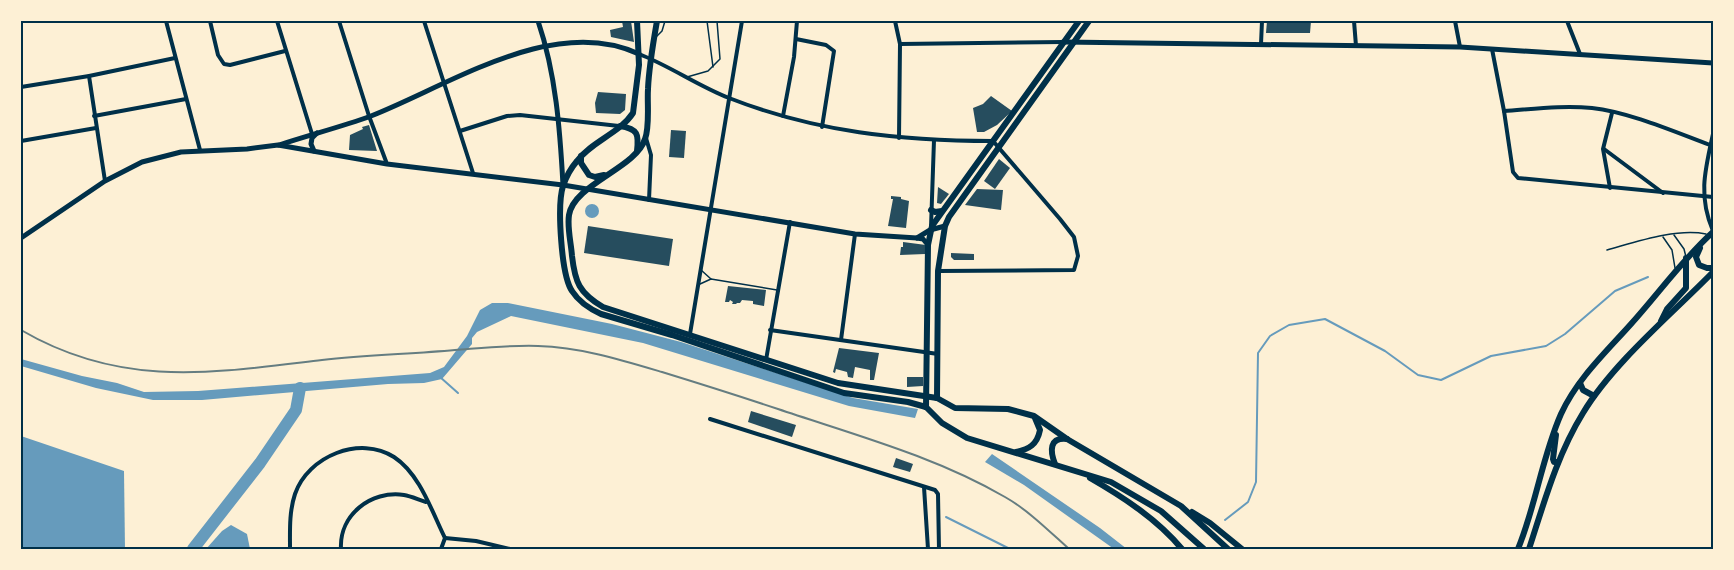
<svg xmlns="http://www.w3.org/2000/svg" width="1734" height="570" font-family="'Varela Round',sans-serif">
  <rect width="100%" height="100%" fill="#fdf0d5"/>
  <g fill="#669bbc">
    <circle cx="592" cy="211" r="7"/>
    <polygon points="492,303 508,303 612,324 681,342 853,398 918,409 915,418 849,406 643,343 511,316 477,332 472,338 472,344 442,379 424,383 388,384 202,400 153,400 96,388 21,366 21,359 82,376 117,383 144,392 198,391 430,373 444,367 467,336 480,310"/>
    <polygon points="21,436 124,471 125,549 21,549"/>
    <polygon points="992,454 1100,528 1127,549 1114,549 1024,485 985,462"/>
    <polygon points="231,525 247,534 250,549 206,549 222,531"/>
  </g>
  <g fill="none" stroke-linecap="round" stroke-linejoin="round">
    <g stroke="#669bbc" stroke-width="2">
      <polyline points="440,377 458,393"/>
      <polyline points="946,517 1010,549"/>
      <polyline points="1225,520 1248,502 1256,482 1258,353 1270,336 1289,325 1325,319 1385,351 1418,375 1441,380 1491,356 1546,346 1565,334 1615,291 1648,277"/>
    </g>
    <polyline stroke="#669bbc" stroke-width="12" points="193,549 260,463 296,410 300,388"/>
  </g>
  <g fill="#264d5e">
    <polygon points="622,21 631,21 634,42 611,37 610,30 623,27"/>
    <polygon points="1267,21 1311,21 1310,33 1266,33"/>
    <polygon points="598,92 626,94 625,110 620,114 596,113 595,103"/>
    <polygon points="991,96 1012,111 997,125 984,132 977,132 973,108 983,104"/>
    <polygon points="369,125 377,151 349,150 350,135 363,129 362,127"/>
    <polygon points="671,130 686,131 684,158 669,157"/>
    <polygon points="999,159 1010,168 995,189 984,181"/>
    <polygon points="938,187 949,194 941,204 937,203"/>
    <polygon points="977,189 1003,190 1001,210 965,205"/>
    <polygon points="891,196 901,197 901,199 909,201 906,228 888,226 893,199 891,199"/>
    <polygon points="588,226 673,239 669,266 584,253"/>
    <polygon points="903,242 926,245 925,254 900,255 901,247 903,247"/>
    <polygon points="951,253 974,254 974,260 954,260 951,257"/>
    <polygon points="728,286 766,290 764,306 753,304 753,301 742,300 740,303 736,303 737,304 732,304 733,302 730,300 729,302 725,302"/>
    <polygon points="839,348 879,353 874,380 870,380 870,370 855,367 853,378 848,377 847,372 836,369 835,373 833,372"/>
    <polygon points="907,377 923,377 923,386 907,387"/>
    <polygon points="751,411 796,425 792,437 748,422"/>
    <polygon points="896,458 913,464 910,472 893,467"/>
  </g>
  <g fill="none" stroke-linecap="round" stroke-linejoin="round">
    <g stroke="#003049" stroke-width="1.5">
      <polyline points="707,21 713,67"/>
      <polyline points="657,36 662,31 665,21"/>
      <polyline points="687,77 708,71 720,59 717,21"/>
      <polyline points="1674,235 1684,249 1686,257"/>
      <polyline points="1663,237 1672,250 1675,268"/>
      <path d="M1607 250C1636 242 1676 228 1706 234"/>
      <polyline points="701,270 711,279"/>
      <polyline points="700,284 711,279 777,290"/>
    </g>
    <g stroke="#003049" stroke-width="4">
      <polyline points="166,21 200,150"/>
      <polyline points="210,21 218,55 224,64 230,65 285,51"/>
      <polyline points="277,21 312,134"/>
      <polyline points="339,21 369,116 387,164"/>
      <polyline points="424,21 473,173"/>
      <polyline points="895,21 900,44 899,138"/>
      <polyline points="1354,21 1356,46"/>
      <polyline points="1455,21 1460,47"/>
      <polyline points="1567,21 1580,54"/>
      <polyline points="796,39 826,45 834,51 822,127"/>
      <polyline points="900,44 1063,42"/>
      <polyline points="1261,44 1262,21"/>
      <polyline points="1492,49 1504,111 1513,172 1518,178 1713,197"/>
      <path d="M639 54C670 66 698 86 729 98 816 132 901 141 993 141L1060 219 1074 237 1078 256 1074 270 938 271"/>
      <polyline points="89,76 105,181"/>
      <polyline points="21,87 89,76 175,58"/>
      <path d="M1504 111C1533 109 1563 105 1592 108 1629 112 1675 132 1710 145"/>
      <polyline points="94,116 186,99"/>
      <polyline points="783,116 794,57 797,21"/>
      <polyline points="460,131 507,116 520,115 619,126"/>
      <path d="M1713 134C1705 170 1698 196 1713 231"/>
      <polyline points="646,138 651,155 649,200"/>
      <polyline points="21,141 96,128"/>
      <polyline points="1604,149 1663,193"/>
      <polyline points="1610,188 1603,149 1612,113"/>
      <polyline points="931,227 934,140"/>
      <polyline points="770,330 938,354"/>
      <polyline points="690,334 742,21"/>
      <polyline points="841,340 855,234"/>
      <polyline points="766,360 790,222"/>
      <polyline points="710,419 935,490 938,494 939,549"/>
      <polyline points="924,487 928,549"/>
      <polyline points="445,538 476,541 510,549"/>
      <path d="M290 549C290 531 289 512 295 494 308 456 360 435 394 457 420 474 432 512 445 538L441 549"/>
      <path d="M341 549C339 515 371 490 404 495 411 496 419 500 426 502"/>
    </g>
    <g stroke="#003049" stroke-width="5">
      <path d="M538 21C556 74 560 130 563 185"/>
      <polyline points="1063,42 1460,47 1713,63"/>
      <path d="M279 145C309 135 341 127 371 116 450 85 554 14 639 54"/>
      <polyline points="314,151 311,144 312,138 317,133"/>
      <polyline points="21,238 105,181 142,162 181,152 247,149 278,145 387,164 563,185 855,234 917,238 923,239 928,245"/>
      <polyline points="917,238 930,230 945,226"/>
    </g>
    <g stroke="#003049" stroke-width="6">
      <path d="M637 21 639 65 633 113C620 133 592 141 577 161 571 168 566 177 563 186 557 205 561 275 572 291 579 302 590 309 601 314L672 335 844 393 908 402 926 407"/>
      <path d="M657 21C653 44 649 66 648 89 647 103 650 126 645 139 636 168 574 184 569 215 567 228 571 242 572 256 575 282 579 293 603 307L838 383 937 398 955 408 1008 409 1034 416 1067 439 1181 506 1228 549"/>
      <path d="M620 126C638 129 639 134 637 151"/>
      <polyline points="581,156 581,163 589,175 595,177 604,175"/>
      <polyline points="931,210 935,212 942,211"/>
      <polyline points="1700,248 1696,257 1699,265 1707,268 1713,268"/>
      <polyline points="1661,321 1667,309 1686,288 1686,258"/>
      <polyline points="1580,383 1583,390 1594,396"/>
      <polyline points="937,398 938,271 945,226 949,217 1089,21"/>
      <polyline points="926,407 928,245 932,226 1079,21"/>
      <polyline points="926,407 942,423 967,438 1111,482 1161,511 1204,549"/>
      <polyline points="1556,435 1553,459 1554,462 1558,462"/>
      <path d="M1016 452C1029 449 1037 445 1040 430L1035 418"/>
      <path d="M1055 464C1050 451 1049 437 1067 439"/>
      <path d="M1090 478C1123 497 1157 519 1182 549"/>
      <polyline points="1192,512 1210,523 1242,549"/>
      <path d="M1518 549C1536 505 1542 457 1561 414 1577 379 1606 352 1631 324 1659 293 1682 260 1713 232"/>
      <path d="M1529 549C1544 503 1557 455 1583 413 1613 363 1672 314 1713 272"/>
    </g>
    <path stroke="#657d81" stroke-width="2" d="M21 330C122 389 213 373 322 360 366 355 411 354 455 350 482 348 510 345 538 346 580 347 622 360 662 372 701 384 739 396 778 409 855 435 934 456 1005 497 1028 510 1049 531 1069 549"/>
  </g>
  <rect width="1734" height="570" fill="none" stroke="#fdf0d5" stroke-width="45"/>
  <rect x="22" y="22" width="1690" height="526" fill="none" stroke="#003049" stroke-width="2"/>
</svg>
